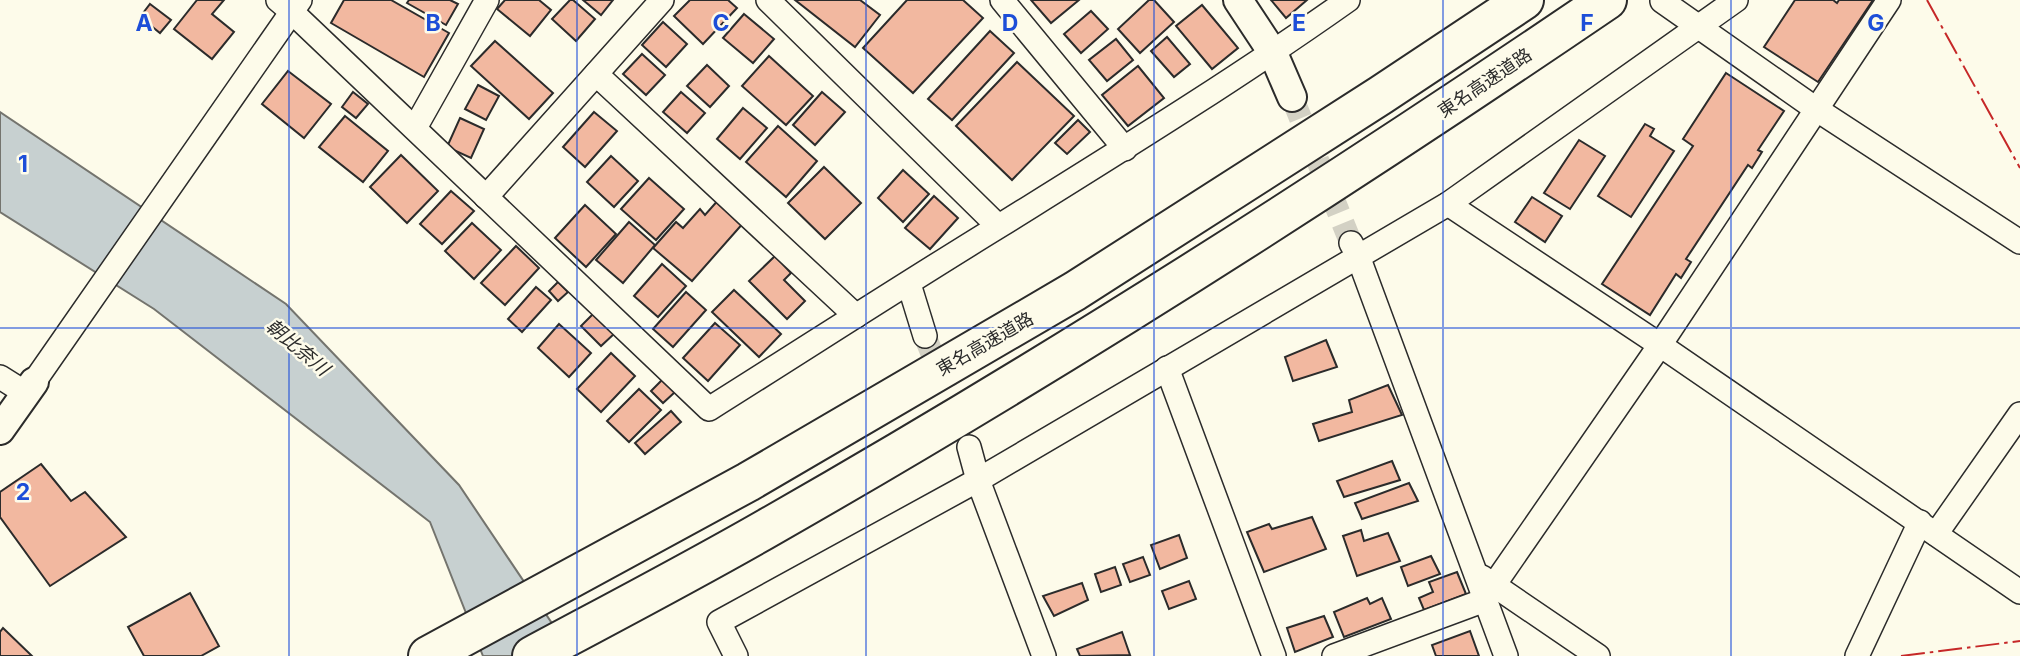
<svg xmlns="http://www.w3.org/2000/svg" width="2020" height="656" font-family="Inter,'Noto Sans JP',sans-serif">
  <rect width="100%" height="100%" fill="#fdfbea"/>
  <polygon fill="#c7d0d0" stroke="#74746e" stroke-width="2" points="0,112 286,304 459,485 574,656 483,656 430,522 154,309 0,212"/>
  <g fill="#f2b8a0" stroke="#2b2b2b" stroke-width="2">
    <polygon points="197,0 224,0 212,14 234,32 212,59 174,29"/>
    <polygon points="344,0 391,0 449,33 424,77 331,23"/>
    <polygon points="409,0 450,0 458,4 446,25 407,3"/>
    <polygon points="505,0 539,0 551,10 530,36 497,9"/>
    <polygon points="570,0 573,0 595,19 576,41 552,19"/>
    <polygon points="583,0 613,0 601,15"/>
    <polygon points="690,0 728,0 737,8 703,44 674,16"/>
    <polygon points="795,0 860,0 880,15 855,47"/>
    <polygon points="907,0 963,0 983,18 913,93 863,48"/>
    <polygon points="1031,0 1079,0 1051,23"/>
    <polygon points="1149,0 1154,0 1174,22 1140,53 1118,29"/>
    <polygon points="1271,0 1307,0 1286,18"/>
    <polygon points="1795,0 1833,0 1837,3 1839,0 1873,0 1818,82 1764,47"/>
    <polygon points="150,4 171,20 160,33 140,17"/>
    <polygon points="1202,5 1238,48 1212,69 1176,26"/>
    <polygon points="1091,11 1108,29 1081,53 1064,34"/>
    <polygon points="744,14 774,39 753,63 723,38"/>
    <polygon points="663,22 687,44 666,67 642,45"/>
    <polygon points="990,31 1014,53 952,120 928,99"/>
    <polygon points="1167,37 1190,64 1174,77 1151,51"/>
    <polygon points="1116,39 1133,60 1107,81 1089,60"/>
    <polygon points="495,41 553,93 529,119 471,66"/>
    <polygon points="642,54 665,75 646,95 623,74"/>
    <polygon points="769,56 813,96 786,125 742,86"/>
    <polygon points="1017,62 1074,116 1012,180 956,126"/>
    <polygon points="707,65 729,86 710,107 687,86"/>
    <polygon points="1138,66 1164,98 1128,126 1102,95"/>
    <polygon points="288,71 331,104 304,138 262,104"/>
    <polygon points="1726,73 1784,111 1758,150 1762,152 1752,168 1748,165 1686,259 1691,262 1681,278 1676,274 1650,315 1602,284 1693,146 1683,139"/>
    <polygon points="478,85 499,96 486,120 465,109"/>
    <polygon points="353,92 368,104 356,118 342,107"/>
    <polygon points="681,92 705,113 687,133 663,112"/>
    <polygon points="822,92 845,112 815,145 793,125"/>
    <polygon points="743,108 767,128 740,159 717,139"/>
    <polygon points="594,112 617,131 585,167 563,147"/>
    <polygon points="345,116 388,151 363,182 319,147"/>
    <polygon points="460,118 484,129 471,158 447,147"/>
    <polygon points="1078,120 1090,132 1067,154 1055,143"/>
    <polygon points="1645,124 1654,129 1650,136 1674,151 1631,217 1598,196"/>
    <polygon points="778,126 817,161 786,197 746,162"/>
    <polygon points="1579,140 1605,156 1570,209 1544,193"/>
    <polygon points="401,155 438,191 407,223 370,187"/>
    <polygon points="611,156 638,181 614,207 587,182"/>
    <polygon points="824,167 861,203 825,239 788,203"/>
    <polygon points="903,170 929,194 903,222 878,198"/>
    <polygon points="649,178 684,209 656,240 621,209"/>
    <polygon points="451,191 474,211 442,244 420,224"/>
    <polygon points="934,196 958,218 930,249 905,228"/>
    <polygon points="1532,197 1562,216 1545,242 1515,222"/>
    <polygon points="720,198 745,221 692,281 653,248 676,222 683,228 700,209 705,215"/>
    <polygon points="585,205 616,234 586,267 555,238"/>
    <polygon points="629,222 655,245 623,283 596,260"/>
    <polygon points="472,223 501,250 474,279 445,251"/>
    <polygon points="516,246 539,268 505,305 481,283"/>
    <polygon points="775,256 791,273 784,280 805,301 787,319 749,281"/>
    <polygon points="662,264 686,286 658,317 634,296"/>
    <polygon points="558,282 568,292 558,301 549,291"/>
    <polygon points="536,287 551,300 522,332 508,319"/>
    <polygon points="734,290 781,334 759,357 712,312"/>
    <polygon points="686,292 706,310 673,347 653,329"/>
    <polygon points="595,312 615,333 601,346 581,326"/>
    <polygon points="715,323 740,345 708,381 683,358"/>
    <polygon points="559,324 591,353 569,377 538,348"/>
    <polygon points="1326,340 1337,367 1293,381 1285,357"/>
    <polygon points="611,353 635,376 601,412 577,389"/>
    <polygon points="662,380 675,392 663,403 651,391"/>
    <polygon points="1388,385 1402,415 1319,441 1313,424 1352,412 1349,400"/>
    <polygon points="639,389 661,410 629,442 607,421"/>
    <polygon points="671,411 681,422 645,454 635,443"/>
    <polygon points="1392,461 1400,480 1344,497 1337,481"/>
    <polygon points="41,464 71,501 85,492 126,537 50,586 0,517 0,492"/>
    <polygon points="1409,483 1418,501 1362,519 1355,503"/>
    <polygon points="1312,517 1326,549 1264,572 1247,532 1269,524 1272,529"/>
    <polygon points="1361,530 1364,541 1388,533 1400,561 1357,576 1343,536"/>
    <polygon points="1179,535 1187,558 1160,569 1151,545"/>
    <polygon points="1431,556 1440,574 1408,586 1401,567"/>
    <polygon points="1143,557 1150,575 1130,582 1123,564"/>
    <polygon points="1115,567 1121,585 1101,592 1095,574"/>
    <polygon points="1457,572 1466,594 1424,610 1419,598 1433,592 1429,582"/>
    <polygon points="1189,581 1196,599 1169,609 1162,591"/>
    <polygon points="1082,583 1088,600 1054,616 1043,596"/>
    <polygon points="190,593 219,646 201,656 144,656 128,627"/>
    <polygon points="1367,598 1370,604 1382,598 1391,619 1344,637 1334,612"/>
    <polygon points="1324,616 1333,637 1295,652 1287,628"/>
    <polygon points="3,628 32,656 0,656 0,632"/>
    <polygon points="1470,631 1479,656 1436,656 1432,645"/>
    <polygon points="1122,632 1130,655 1080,656 1077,649"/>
  </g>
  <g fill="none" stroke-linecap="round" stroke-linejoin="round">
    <g stroke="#d3d1c4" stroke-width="23" stroke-dasharray="23 11" stroke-linecap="butt">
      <polyline points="1292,97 1351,243"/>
      <polyline points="925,336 961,427"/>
    </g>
    <defs>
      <g id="minor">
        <path d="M278 0 292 12 709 409C806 348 903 285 1001 225 1118 152 1235 80 1348 0"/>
        <polyline points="768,0 998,226"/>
        <polyline points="1002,0 1125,149"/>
        <polyline points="1662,1 1816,109 2020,242"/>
        <polyline points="596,74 856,316"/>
        <polyline points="415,128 487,0"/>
        <polyline points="486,197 662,0"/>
        <polyline points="1448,204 1660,345 2020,592"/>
        <polyline points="1351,243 1358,256 1506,656"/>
        <polyline points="909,284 925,336"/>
        <polyline points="1167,368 1274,656"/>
        <polyline points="0,377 27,394"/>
        <polyline points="34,382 300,0"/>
        <polyline points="969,447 978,480 1044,656"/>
        <polyline points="1936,534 2020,414"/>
        <polyline points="1482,577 1598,656"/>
        <polyline points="1494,585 1660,345 1889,0"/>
        <polyline points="736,656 719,622 978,480 1448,204 1736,0"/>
        <polyline points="1334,656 1485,600"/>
        <polyline points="1857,656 1920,522"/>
      </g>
      <g id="tertiary">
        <polyline points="1238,0 1273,53 1292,97"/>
        <polyline points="0,430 34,382"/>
      </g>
      <g id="motorway">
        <polyline points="428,656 748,482 1075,291 1381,95 1524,0"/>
        <path d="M532 656C612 613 693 571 771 526 1057 363 1335 185 1607 0"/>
      </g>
    </defs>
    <use href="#minor" stroke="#2b2b2b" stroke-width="26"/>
    <use href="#tertiary" stroke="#2b2b2b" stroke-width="32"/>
    <use href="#motorway" stroke="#2b2b2b" stroke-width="42"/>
    <use href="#minor" stroke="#fdfbea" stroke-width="23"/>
    <use href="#tertiary" stroke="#fdfbea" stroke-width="28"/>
    <use href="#motorway" stroke="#fdfbea" stroke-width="38"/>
    <g stroke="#c62828" stroke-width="2" stroke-dasharray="24 5 3.5 5" stroke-linecap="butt">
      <polyline points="1927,0 2020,168"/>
      <polyline points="1901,656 2020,641"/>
    </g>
  </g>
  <path fill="none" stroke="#1d4ed8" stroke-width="2" stroke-opacity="0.55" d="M289 0V656M577 0V656M866 0V656M1154 0V656M1443 0V656M1731 0V656M0 328H2020"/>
  <g text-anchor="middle" stroke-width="5" stroke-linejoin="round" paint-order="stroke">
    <g font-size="18" fill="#2b2b2b" stroke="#fdfbea">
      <text transform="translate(1485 83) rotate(-34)" y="6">東名高速道路</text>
      <text transform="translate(985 344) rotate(-30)" y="6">東名高速道路</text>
    </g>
    <g font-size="19" font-style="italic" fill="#2b2b2b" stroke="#fdfbea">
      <text transform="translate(298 347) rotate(40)" y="7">朝比奈川</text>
    </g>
  </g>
  <g font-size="23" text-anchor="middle" font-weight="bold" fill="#1d4ed8" stroke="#fdfbea" stroke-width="5" stroke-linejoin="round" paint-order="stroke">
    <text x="144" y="31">A</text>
    <text x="433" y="31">B</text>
    <text x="721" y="31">C</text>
    <text x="1010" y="31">D</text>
    <text x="1299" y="31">E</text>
    <text x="1587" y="31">F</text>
    <text x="1876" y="31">G</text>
    <text x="23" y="172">1</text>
    <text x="23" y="500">2</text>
  </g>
</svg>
